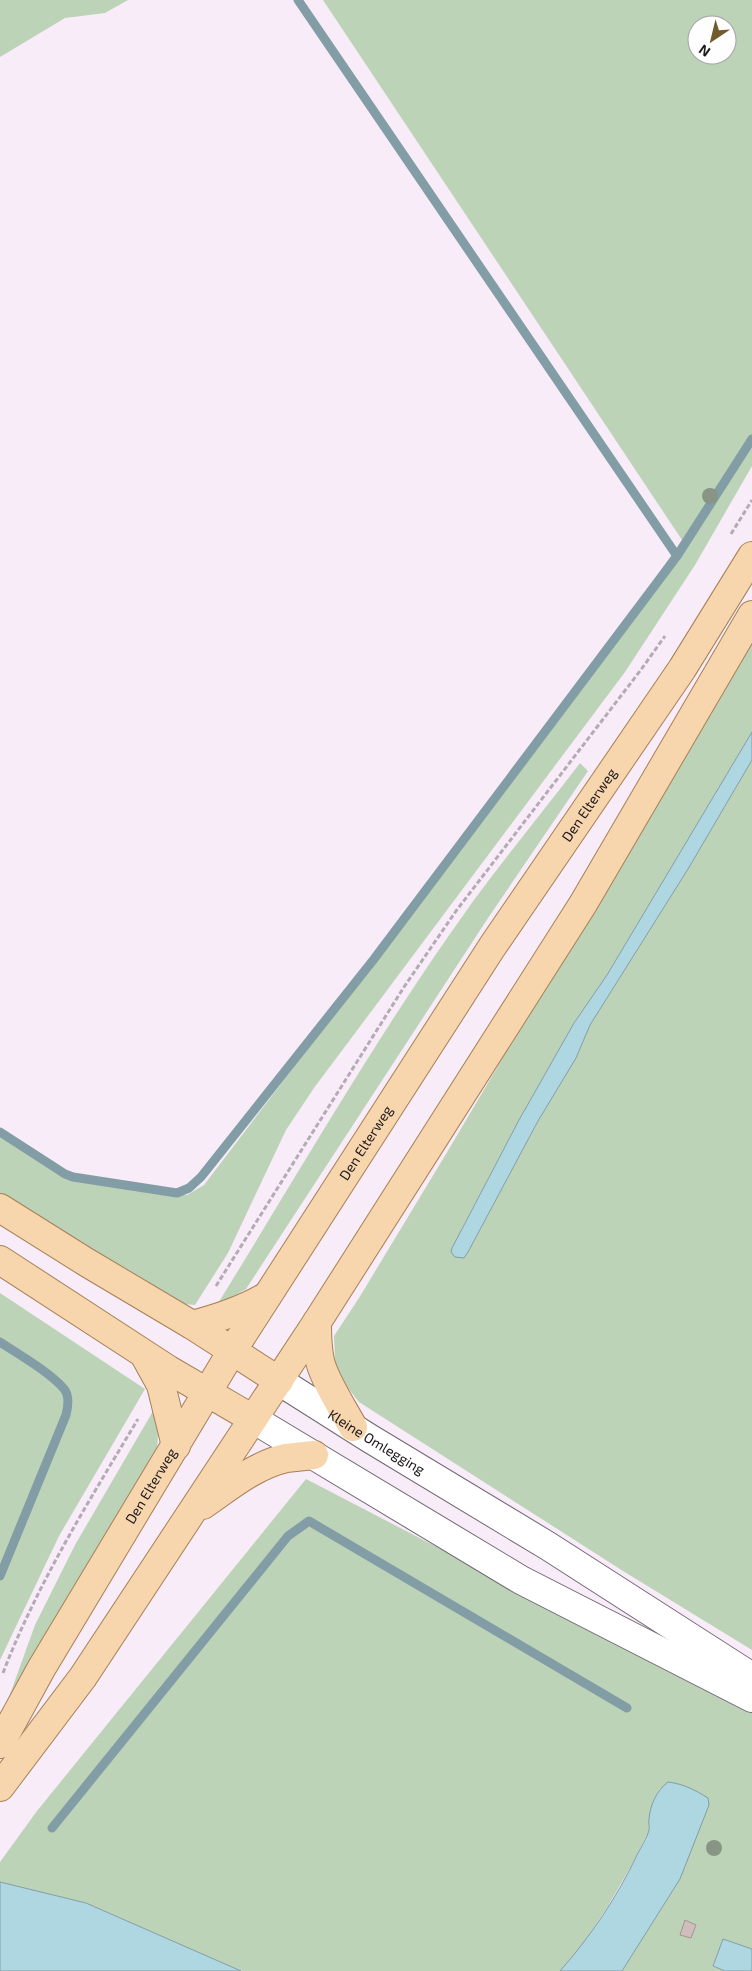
<svg xmlns="http://www.w3.org/2000/svg" width="752" height="1971" font-family="'Exo 2',sans-serif">
  <rect width="100%" height="100%" fill="#f7ecf8"/>
  <g fill="#bdd3b8" fill-rule="evenodd">
    <polygon points="0,0 128,0 105,13 65,18 0,57"/>
    <path d="M323 0H752V466L695 565 625 672 314 1088 286 1130 228 1253 195 1305 172 1303 0 1198V1135L73 1177 173 1195H187L204 1185 532 754 682 540ZM697 25H727V55H697Z"/>
    <polygon points="752,636 752,732 607,975 574,1023 519,1120 461,1230 468,1252 538,1121 576,1058 590,1025 688,869 752,760 752,1650 623,1571 359,1402 347,1387 335,1363 334,1336 359,1298 446,1154"/>
    <path d="M580 763 588 771 488 918 246 1289 217 1305C301 1169 380 1030 474 900 508 854 545 809 580 763Z"/>
    <polygon points="0,1293 145,1389 59,1536 0,1660"/>
    <polygon points="156,1406 159,1411 157,1453 0,1722 35,1625 75,1545"/>
    <polygon points="306,1479 591,1627 752,1713 752,1949 723,1939 713,1966 725,1971 622,1971 680,1879 660,1788 652,1806 649,1818 649,1831 631,1866 608,1906 581,1947 560,1971 241,1971 86,1903 0,1882 0,1862 37,1811"/>
  </g>
  <g fill="#aed7e1" stroke="#829da6">
    <polygon points="752,732 752,760 688,869 590,1025 576,1058 538,1121 468,1252 464,1258 455,1257 451,1252 452,1248 519,1120 574,1023 607,975"/>
    <path d="M668 1782C684 1784 695 1790 708 1798L709 1805 680 1879 622 1971H560C591 1936 617 1897 637 1855 641 1847 647 1838 649 1830 650 1827 648 1822 649 1819 650 1805 657 1790 668 1782Z"/>
    <polygon points="0,1882 86,1903 241,1971 0,1971"/>
    <polygon points="723,1939 752,1949 752,1971 725,1971 713,1966"/>
  </g>
  <g fill="none" stroke-linecap="round" stroke-linejoin="round">
    <g stroke="#829da6" stroke-width="9">
      <polyline points="298,0 677,556"/>
      <polyline points="0,1132 65,1174 73,1177 177,1193 189,1188 201,1177 374,959 677,556 752,439"/>
      <path d="M0 1342C18 1354 51 1373 64 1389 70 1396 68 1407 66 1415L0 1576"/>
      <polyline points="52,1828 288,1536 309,1521 627,1708"/>
    </g>
  </g>
  <polygon fill="#cfbebb" stroke="#a59492" points="685,1920 696,1925 691,1938 680,1935"/>
  <g fill="none" stroke-linecap="round" stroke-linejoin="round">
    <defs>
      <g id="tertiary">
        <path id="s1" d="M279 1381 369 1438 548 1546 752 1677"/>
        <polyline points="253,1419 521,1580 752,1698"/>
      </g>
      <g id="primary">
        <polyline points="0,1208 86,1262 192,1325 279,1381"/>
        <polyline points="0,1260 169,1370 253,1419"/>
        <path d="M317 1322C317 1336 317 1351 321 1365 328 1386 342 1407 353 1427"/>
        <path d="M192 1325C219 1318 243 1310 267 1296"/>
        <polyline points="145,1356 161,1385 176,1446"/>
        <path d="M203 1505C229 1487 255 1465 286 1458 295 1457 305 1456 314 1455"/>
        <path id="s2" d="M0 1744 41 1669 232 1351 492 947 682 669 752 556"/>
        <polyline points="0,1787 83,1677 317,1322 583,904 752,615"/>
      </g>
    </defs>
    <use href="#tertiary" stroke="#716772" stroke-width="30"/>
    <use href="#primary" stroke="#a68057" stroke-width="30"/>
    <g stroke="#b4abb5" stroke-width="3" stroke-dasharray="5 2.5" stroke-linecap="butt">
      <polyline points="731,534 752,500"/>
      <polyline points="216,1286 404,987 456,911 640,671 665,636"/>
      <path d="M3 1673C37 1584 89 1501 138 1419"/>
    </g>
    <use href="#tertiary" stroke="#fff" stroke-width="28"/>
    <use href="#primary" stroke="#f7d5ad" stroke-width="28"/>
  </g>
  <g fill="#889584">
    <circle cx="710" cy="496" r="8"/>
    <circle cx="714" cy="1848" r="8"/>
  </g>
  <g text-anchor="middle" stroke-width="5" stroke-linejoin="round" paint-order="stroke">
    <g font-size="14" fill="#1b171b" stroke="#fefefe">
      <text dy="5" stroke="none"><textPath href="#s2" startOffset="1109">Den Elterweg</textPath></text>
      <text dy="5" stroke="none"><textPath href="#s2" startOffset="704">Den Elterweg</textPath></text>
      <text dy="5" stroke="none"><textPath href="#s1" startOffset="115">Kleine Omlegging</textPath></text>
      <text dy="5" stroke="none"><textPath href="#s2" startOffset="299">Den Elterweg</textPath></text>
    </g>
  </g>
  <g transform="translate(712 40) rotate(215)"><circle r="24" fill="#fefefe" stroke="#a3a2a3"/>
  <path d="M0-4L9 19L0 12L-9 19Z" fill="#715c2b"/>
  <text y="-8" font-size="14" font-weight="bold" text-anchor="middle" fill="#1b171b">N</text>
  </g>
</svg>
